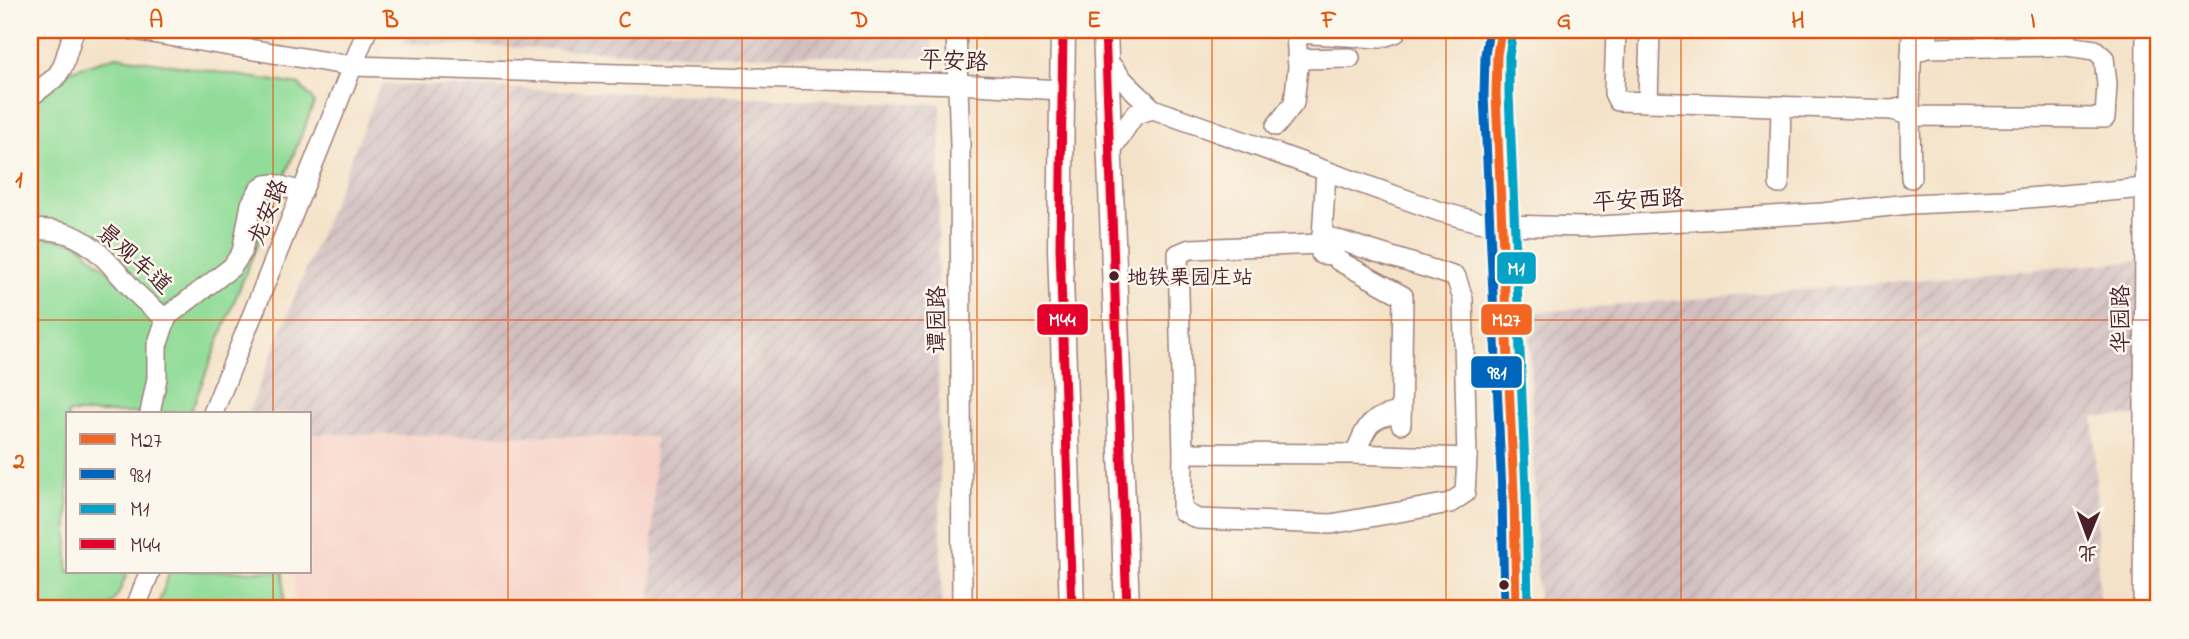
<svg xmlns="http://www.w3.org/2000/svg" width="2189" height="639" font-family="'Indie Flower','LXGW WenKai TC',sans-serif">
  <defs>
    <pattern id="industrial-furrows" width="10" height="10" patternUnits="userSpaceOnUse" patternTransform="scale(1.75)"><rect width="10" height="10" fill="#d2bfc0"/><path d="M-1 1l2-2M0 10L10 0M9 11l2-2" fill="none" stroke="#b6a4a5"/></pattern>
  </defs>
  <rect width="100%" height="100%" fill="#fbf7ec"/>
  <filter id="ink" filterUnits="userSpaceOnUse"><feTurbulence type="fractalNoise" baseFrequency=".0143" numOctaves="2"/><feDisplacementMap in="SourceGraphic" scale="14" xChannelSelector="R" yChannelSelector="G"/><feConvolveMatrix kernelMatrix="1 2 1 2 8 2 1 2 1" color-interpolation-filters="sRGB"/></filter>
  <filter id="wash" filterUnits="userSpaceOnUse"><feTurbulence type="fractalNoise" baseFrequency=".00686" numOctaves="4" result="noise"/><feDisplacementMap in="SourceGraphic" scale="28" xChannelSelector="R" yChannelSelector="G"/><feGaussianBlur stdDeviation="1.57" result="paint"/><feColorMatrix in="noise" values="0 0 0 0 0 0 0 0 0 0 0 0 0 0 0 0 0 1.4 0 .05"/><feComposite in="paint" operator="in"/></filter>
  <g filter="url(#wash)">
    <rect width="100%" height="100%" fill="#f4e2c8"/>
    <polygon fill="#f7d1c7" points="310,434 655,437 651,609 295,609 294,571 310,571"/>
    <g fill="url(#industrial-furrows)">
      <polygon points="409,30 932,30 932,57 704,55 403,43"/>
      <polygon points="381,84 941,104 937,301 942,609 651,609 655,437 310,434 310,413 248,413"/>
      <polygon points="2159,259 2159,416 2094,417 2099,609 1538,609 1529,313"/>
    </g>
    <g fill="#91dc98" stroke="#6e7e62" stroke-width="2">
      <polygon points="116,56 299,85 311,97 314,103 283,181 268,180 227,269 162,308 114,258 30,226 30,155 33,143 30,132 30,103 72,70"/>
      <polygon points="279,189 190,413 153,413 167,327 234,268 256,199"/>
      <path d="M30 234 77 243 164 322 148 413H68V571H128C122 585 118 600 106 609H30Z"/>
      <polygon points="170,571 283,571 284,609 162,609 158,605"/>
    </g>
  </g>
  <g filter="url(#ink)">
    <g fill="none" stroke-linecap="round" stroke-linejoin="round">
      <defs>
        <g id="minor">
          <polyline points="133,30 352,66 957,84 1061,90"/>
          <polyline points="956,30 960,145 962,609"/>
          <path d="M1501 30C1493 63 1497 100 1498 134L1514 493 1516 609"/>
          <polyline points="1616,30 1614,93 1618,101 1893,110 1910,105 1912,30"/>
          <polyline points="1926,48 1929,30"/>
          <polyline points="1911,55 1926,48 2067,46 2064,30"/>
          <polyline points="1105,58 1125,82 1153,109 1135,114 1109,153"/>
          <polyline points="1297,59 1350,58"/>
          <polyline points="30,97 56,77 63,66 74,30"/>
          <polyline points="1648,102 1650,30"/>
          <polyline points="1153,109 1438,211 1478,222 1503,225 1583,227 1823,213 1910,204 2003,200 2145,188"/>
          <polyline points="1893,110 1910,116 2105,118 2107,84 2104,58 2095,50 2067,46"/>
          <polyline points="1910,116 1911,178"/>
          <polyline points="1276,126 1294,103 1298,67 1296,33 1380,38 1395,33 1395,30"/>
          <polyline points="1326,171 1321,254 1333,255 1339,261 1403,296 1401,424"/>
          <polyline points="1779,184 1781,106"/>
          <path d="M30 230C85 225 104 259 137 294 146 303 156 311 166 319L157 346V378L150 413"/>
          <polyline points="1322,244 1190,249 1178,254 1183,453 1182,511 1198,519 1331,524 1450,503 1465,493 1467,458"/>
          <polyline points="165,318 232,267 242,252 251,204 259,190 266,185 274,184 302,192"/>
          <polyline points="213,413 367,30"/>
          <polyline points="1183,453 1355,454 1467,458 1463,299 1456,277 1322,235"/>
          <path d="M1355 454C1367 425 1369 417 1401 412"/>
          <polyline points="135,609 150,571"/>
          <polyline points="2143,609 2146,30"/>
        </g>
        <g id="major">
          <polyline points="1063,30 1060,248 1072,609"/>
          <polyline points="1105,30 1127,609"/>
        </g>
      </defs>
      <use href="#minor" stroke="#9f807a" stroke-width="22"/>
      <use href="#major" stroke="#9f807a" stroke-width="27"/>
      <use href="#minor" stroke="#fff" stroke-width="19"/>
      <use href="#major" stroke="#fff" stroke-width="24"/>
      <defs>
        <polyline id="bus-1" points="1501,30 1497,55 1496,95 1514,493 1516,609"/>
        <polyline id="bus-2" points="1489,30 1485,55 1484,95 1502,493 1504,609"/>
        <polyline id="bus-3" points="1513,32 1509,56 1509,94 1526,492 1528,609"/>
        <g id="bus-4">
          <polyline points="1063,30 1060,248 1072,609"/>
          <polyline points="1105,30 1127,609"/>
        </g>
      </defs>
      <use href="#bus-1" stroke="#fbf7ec" stroke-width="14"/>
      <use href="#bus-2" stroke="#fbf7ec" stroke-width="14"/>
      <use href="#bus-3" stroke="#fbf7ec" stroke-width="14"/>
      <use href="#bus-4" stroke="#fbf7ec" stroke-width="14"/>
      <use href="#bus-1" stroke="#f26522" stroke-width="9"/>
      <use href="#bus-2" stroke="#0065bd" stroke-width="9"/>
      <use href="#bus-3" stroke="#04a2c6" stroke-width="9"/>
      <use href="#bus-4" stroke="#e4002b" stroke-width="9"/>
    </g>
  </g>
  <path fill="none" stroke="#e0560e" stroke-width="2" stroke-opacity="0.55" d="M273 30V413M508 30V609M742 30V609M977 30V609M1212 30V609M1446 30V609M1681 30V609M1916 30V609M30 320H2159M273 571V609"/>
  <g fill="#4a1f2b" stroke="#fbf7ec" stroke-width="2.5">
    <circle cx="1114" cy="276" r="6"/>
    <circle cx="1504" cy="585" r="6"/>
  </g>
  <g text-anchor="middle" stroke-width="5" stroke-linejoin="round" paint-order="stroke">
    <g font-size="21" fill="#4a1f2b" stroke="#fbf7ec" text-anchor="start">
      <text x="1127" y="284">地铁栗园庄站</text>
    </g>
    <g font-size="23" fill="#4a1f2b" stroke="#fbf7ec">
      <text transform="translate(954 60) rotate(3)" y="8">平安路</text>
      <text transform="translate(1638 199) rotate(-3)" y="8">平安西路</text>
      <text transform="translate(267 212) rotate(-68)" y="8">龙安路</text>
      <text transform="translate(135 258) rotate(42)" y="8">景观车道</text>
      <text transform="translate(2120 319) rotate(-90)" y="8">华园路</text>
      <text transform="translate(936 320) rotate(-90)" y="8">谭园路</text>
    </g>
  </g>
  <g stroke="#fbf7ec" stroke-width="2.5">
    <rect x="1496" y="251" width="41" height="34" rx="7" fill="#04a2c6"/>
    <rect x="1480" y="303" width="53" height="33" rx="7" fill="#f26522"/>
    <rect x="1036" y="303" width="53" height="33" rx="7" fill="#e4002b"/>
    <rect x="1470" y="355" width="53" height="34" rx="7" fill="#0065bd"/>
  </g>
  <g font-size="19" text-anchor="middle" font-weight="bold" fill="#fff">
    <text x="1516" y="275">M1</text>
    <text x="1506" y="326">M27</text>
    <text x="1062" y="326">M44</text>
    <text x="1497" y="379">981</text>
  </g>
  <rect width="2189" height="639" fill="none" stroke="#fbf7ec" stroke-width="77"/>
  <rect x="66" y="412" width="245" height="161" fill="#fbf7ec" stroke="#b4a19f" stroke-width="2"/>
  <rect x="80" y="434" width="35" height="10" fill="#f26522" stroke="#b4a19f" stroke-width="2"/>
  <text x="130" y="447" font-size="21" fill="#4a1f2b">M27</text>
  <rect x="80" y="469" width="35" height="10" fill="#0065bd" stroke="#b4a19f" stroke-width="2"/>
  <text x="130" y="482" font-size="21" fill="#4a1f2b">981</text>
  <rect x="80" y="504" width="35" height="10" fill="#04a2c6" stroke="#b4a19f" stroke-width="2"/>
  <text x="130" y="516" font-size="21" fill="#4a1f2b">M1</text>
  <rect x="80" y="539" width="35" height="10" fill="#e4002b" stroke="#b4a19f" stroke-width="2"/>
  <text x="130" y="552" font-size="21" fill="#4a1f2b">M44</text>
  <g transform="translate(2088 537) rotate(181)" stroke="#fbf7ec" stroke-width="5" paint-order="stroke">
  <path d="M0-5L12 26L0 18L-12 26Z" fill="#4a1f2b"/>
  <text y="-10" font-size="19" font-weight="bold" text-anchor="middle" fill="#4a1f2b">北</text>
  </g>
  <rect x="38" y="38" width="2112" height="562" fill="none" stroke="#e0560e" stroke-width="2.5"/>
  <g font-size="23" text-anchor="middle" font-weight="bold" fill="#e0560e">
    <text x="156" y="27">A</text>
    <text x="391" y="27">B</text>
    <text x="625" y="27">C</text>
    <text x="860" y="27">D</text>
    <text x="1094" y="27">E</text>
    <text x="1329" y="27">F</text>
    <text x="1564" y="27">G</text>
    <text x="1798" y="27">H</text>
    <text x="2033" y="27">I</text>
    <text x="19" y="187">1</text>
    <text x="19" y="468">2</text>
  </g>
</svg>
